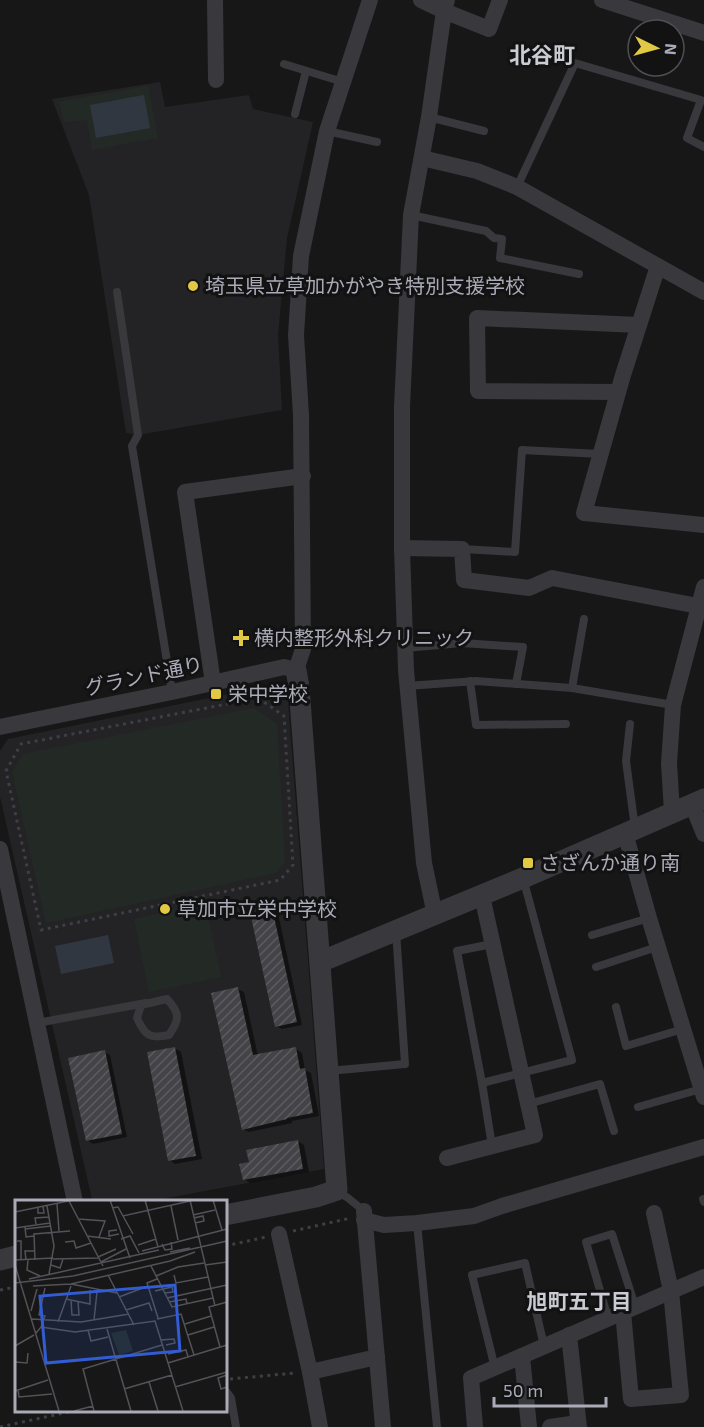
<svg xmlns="http://www.w3.org/2000/svg" width="704" height="1427" font-family="'Exo 2','Noto Sans JP',sans-serif">
  <defs>
    <pattern id="building-hatch" width="6" height="6" patternUnits="userSpaceOnUse" patternTransform="scale(1.5)"><rect width="6" height="6" fill="#444448"/><path d="M-1 1l2-2M0 6l6-6M5 7l2-2" fill="none" stroke="#5c5c60"/></pattern>
  </defs>
  <rect width="100%" height="100%" fill="#171718"/>
  <g fill="#232325">
    <polygon points="160,82 165,107 249,95 253,109 313,122 287,238 278,335 282,410 138,435 126,433 89,195 52,99"/>
    <polygon points="268,686 288,701 324,1169 146,1202 101,1202 92,1199 0,797 0,751 8,739"/>
  </g>
  <g fill="#232a25">
    <polygon points="148,86 158,138 92,150 87,120 64,122 59,102"/>
    <polygon points="254,708 277,724 285,862 276,873 46,923 12,772 23,754"/>
    <polygon points="205,903 221,977 149,992 134,919"/>
  </g>
  <g fill="#313740">
    <polygon points="144,95 150,128 96,138 90,105"/>
    <polygon points="108,935 114,963 61,974 55,946"/>
  </g>
  <g fill="#0007">
    <polygon points="273,914 279,918 302,1025 282,1029 276,1026"/>
    <polygon points="238,989 244,992 258,1056 296,1049 302,1053 305,1070 311,1073 319,1116 292,1121 292,1123 249,1132 243,1129"/>
    <polygon points="175,1048 181,1052 202,1159 175,1164 169,1160"/>
    <polygon points="104,1052 110,1055 127,1137 93,1144 87,1140"/>
    <polygon points="298,1141 304,1145 309,1172 250,1183 244,1179"/>
  </g>
  <g fill="url(#building-hatch)">
    <polygon points="273,912 297,1022 275,1027 251,917"/>
    <polygon points="238,987 253,1055 296,1047 300,1069 305,1068 313,1113 287,1118 287,1119 242,1130 211,993"/>
    <polygon points="175,1047 196,1156 168,1161 147,1052"/>
    <polygon points="105,1050 122,1134 86,1141 68,1058"/>
    <polygon points="298,1140 303,1169 243,1180 239,1164 249,1162 246,1150"/>
  </g>
  <g fill="none" stroke-linecap="round" stroke-linejoin="round">
    <g stroke="#3e3f44" stroke-width="3" stroke-dasharray="3 4.5" stroke-linecap="butt">
      <polygon points="258,698 284,716 293,865 280,880 41,930 6,771 21,744"/>
      <polyline points="293,1231 351,1218"/>
      <polyline points="225,1246 266,1237"/>
      <polyline points="0,1290 16,1287"/>
      <polyline points="230,1379 295,1373"/>
      <polyline points="0,1427 77,1410"/>
    </g>
    <g stroke="#38383d" stroke-width="8">
      <polyline points="284,64 343,82"/>
      <polyline points="295,114 306,71"/>
      <polyline points="429,117 484,131"/>
      <polyline points="327,131 377,142"/>
      <polyline points="517,187 575,63 701,100 687,138 704,147"/>
      <polyline points="411,215 486,231 494,238 502,239 500,258 579,274"/>
      <polyline points="117,292 138,435 132,446 172,692"/>
      <polyline points="462,549 515,552 522,450 600,454"/>
      <polyline points="405,648 462,643 523,647 516,684"/>
      <polyline points="470,681 476,725 566,724"/>
      <polyline points="407,686 476,681 572,688 673,705"/>
      <polyline points="572,688 584,619"/>
      <polyline points="630,724 626,761 635,828"/>
      <polyline points="592,935 649,918"/>
      <polyline points="596,967 657,947"/>
      <path d="M167 999C180 1013 180 1019 169 1035 150 1039 145 1036 137 1018L141 1005Z"/>
      <polyline points="616,1007 626,1046 683,1029"/>
      <polyline points="37,1023 146,1003"/>
      <polyline points="329,1071 405,1064 396,931"/>
      <polyline points="482,1083 572,1060 523,878"/>
      <polyline points="528,1104 600,1084 614,1131"/>
      <polyline points="638,1107 701,1089"/>
      <polyline points="492,1146 482,1083 457,951 492,944"/>
      <polyline points="337,1191 348,1198 364,1211"/>
      <polyline points="703,1199 704,1202"/>
      <polyline points="417,1223 437,1427"/>
      <polyline points="608,1318 586,1242 612,1234 635,1306"/>
      <polyline points="495,1368 472,1275 525,1263 544,1346"/>
      <polyline points="225,1390 231,1398 236,1427"/>
    </g>
    <g stroke="#38383d" stroke-width="16">
      <polyline points="215,0 216,80"/>
      <polyline points="421,0 444,11 489,29 500,0"/>
      <polyline points="602,0 704,33"/>
      <polyline points="422,158 477,171 517,187 704,292"/>
      <polyline points="658,266 623,375 584,513 704,525"/>
      <polyline points="618,392 478,391 477,318 639,325"/>
      <polyline points="402,548 462,549 464,580 529,588 552,578 698,606"/>
      <polyline points="213,683 185,492 303,476"/>
      <polyline points="0,727 172,692 284,667 296,670 303,649 301,415 296,335 301,256 327,131 370,0"/>
      <polyline points="692,804 704,834"/>
      <polyline points="672,812 669,763 673,705 704,587"/>
      <polyline points="625,833 649,918 704,1097"/>
      <polyline points="0,849 75,1202"/>
      <polyline points="435,915 424,863 406,670 402,548 402,407 411,215 429,117 444,11 447,0"/>
      <polyline points="447,1158 535,1135 482,896"/>
      <polyline points="364,1211 383,1427"/>
      <polyline points="364,1220 384,1225 417,1223 474,1216 502,1206 704,1147"/>
      <polyline points="279,1234 310,1372"/>
      <polyline points="623,1312 631,1399 681,1395 671,1291 654,1213"/>
      <polyline points="569,1335 579,1427"/>
      <polyline points="522,1356 529,1427"/>
      <polyline points="320,1427 310,1372 377,1357"/>
      <polyline points="475,1427 471,1378 704,1277"/>
      <polyline points="550,1427 578,1423"/>
    </g>
    <g stroke="#38383d" stroke-width="21">
      <polyline points="320,962 523,878 704,799"/>
      <polyline points="225,1215 316,1197 337,1190 299,687 296,670"/>
      <polyline points="0,1260 16,1256"/>
    </g>
  </g>
  <g fill="#e1c945" stroke="#121213" stroke-width="2">
    <circle cx="193" cy="286" r="6"/>
    <path d="M238 629h6v6h6v6h-6v6h-6v-6h-6v-6h6z"/>
    <rect x="210" y="688" width="12" height="12" rx="3"/>
    <rect x="522" y="857" width="12" height="12" rx="3"/>
    <circle cx="165" cy="909" r="6"/>
  </g>
  <g text-anchor="middle" stroke-width="6" stroke-linejoin="round" paint-order="stroke">
    <g font-size="20" fill="#aaabb7" stroke="#121213" text-anchor="start">
      <text x="205" y="293">埼玉県立草加かがやき特別支援学校</text>
      <text x="254" y="645">横内整形外科クリニック</text>
      <text x="228" y="701">栄中学校</text>
      <text x="540" y="870">さざんか通り南</text>
      <text x="177" y="916">草加市立栄中学校</text>
    </g>
    <g font-size="20" fill="#aaabb7" stroke="#121213">
      <text transform="translate(144 676) rotate(-12)" y="7">グランド通り</text>
    </g>
    <g font-size="21" font-weight="bold" fill="#cacbd3" stroke="#121213">
      <text x="579" y="1309">旭町五丁目</text>
    </g>
    <g font-size="22" font-weight="bold" fill="#cacbd3" stroke="#121213">
      <text x="542" y="63">北谷町</text>
    </g>
  </g>
  <g transform="translate(15 1200)">
    <rect width="212" height="212" fill="#171718"/>
    <path d="M111 130 118 151 104 155 96 133Z" fill="#232a25"/>
    <path fill="none" stroke="#525258" stroke-width="1.5" d="M95 0 115 58M130 0 143 47M175 0 200 106M198 0 207 30M54 1 88 66M42 4 44 31M32 6 39 46 34 74M156 6 163 40M23 8V13H29L28 6M97 8 103 7 108 16 175 1M0 12 58 0M178 15 200 10M108 16 118 34M179 18 188 16 189 21 180 23M63 19 90 21 84 37M21 24 20 18 34 17M10 27 11 37 19 36M0 28 35 23M10 29 36 26M102 30 94 31V36L104 34M72 36 96 39M106 39 115 36 124 53M2 41H6V60M50 42 59 41 61 48 76 43M147 44 150 50 157 49 156 42M123 45 141 39M127 51 212 29M155 52 175 48M83 57 101 49M38 59 83 58M0 60 38 58M11 60 10 51H19M13 60 12 70 25 76M20 60 19 34 55 31M86 62 111 49M0 65 44 211M36 65 45 68 48 59M190 65 212 62M136 66 157 107 198 98M93 75 119 125M159 75 161 83 193 77M141 76 163 67 189 63M14 79 144 50M142 79 132 83 143 118M0 83 58 76 212 41M56 84 102 93M18 86 56 84 155 61 180 52M140 91 157 87 158 92 149 93M104 97 133 86M152 98 212 85M51 99 75 104V90M56 100 57 115H64L63 101M154 102 171 99 172 104M111 110 134 103 137 111M16 111 22 89M17 119 66 122 114 114M142 119 166 114 179 155M79 120 82 92M43 122 56 86M170 124 196 116M26 127 30 116 24 115 30 88M92 129 116 211M73 130 76 141 93 137M21 133 26 127 60 132 140 121 168 211M173 135 199 127M146 140 159 139 160 143 151 145M0 146 19 135M205 147 194 107 212 102M153 154 171 150 173 157M0 162 12 163 13 153M153 163 212 145M212 175 203 178 206 189 212 187M134 182 143 211M160 187 212 172M3 189 4 197 37 194M109 189 157 175M0 191 33 180M59 211 78 206M79 211 68 169 147 145"/>
    <path fill="#325cd3" fill-opacity="0.15" stroke="#325cd3" stroke-width="3" d="M160 85 165 151 31 163 25 96Z"/>
    <rect width="212" height="212" fill="none" stroke="#aaabb7" stroke-width="3"/>
  </g>
  <g transform="translate(656 48) rotate(95)"><circle r="28" fill="#121213" stroke="#4f4f55" stroke-width="1.5"/>
  <path d="M0-4.5L10 22L0 15L-10 22Z" fill="#e1c945"/>
  <text y="-9" font-size="16" font-weight="bold" text-anchor="middle" fill="#aaabb7">N</text>
  </g>
  <path d="M494 1397v9h112v-9" fill="none" stroke="#aaabb7" stroke-width="3"/>
  <text x="503" y="1397" font-size="18" fill="#aaabb7" stroke="#121213" stroke-width="4.5" paint-order="stroke">50 m</text>
</svg>
